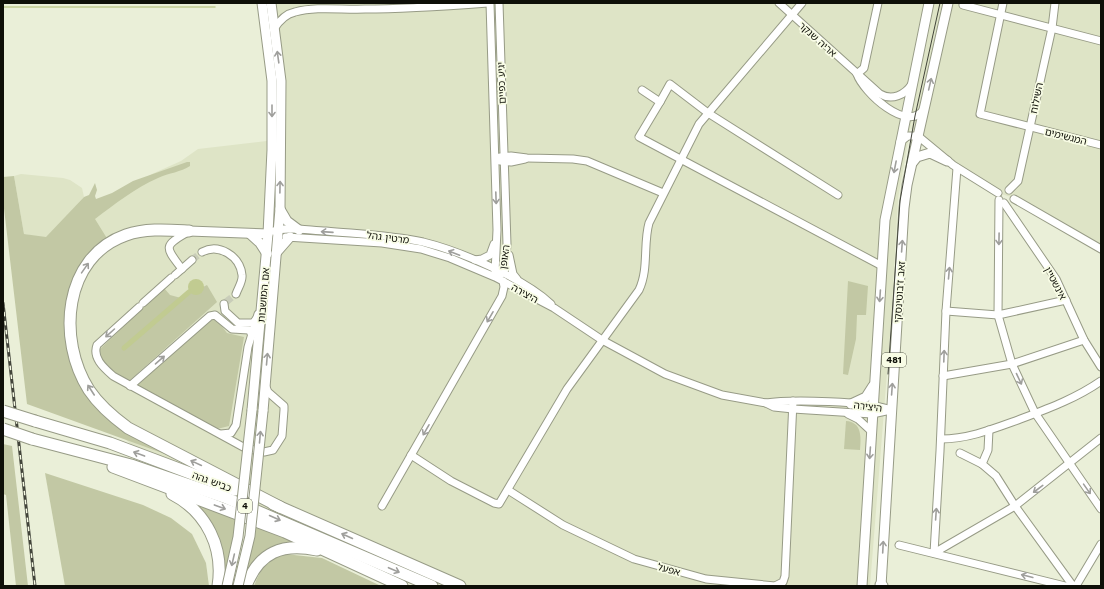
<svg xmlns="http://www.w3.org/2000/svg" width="1104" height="589" font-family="'Work Sans','Noto Sans Hebrew',sans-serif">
  <rect width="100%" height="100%" fill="#eaefd8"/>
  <g fill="#dee4c6">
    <polygon points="266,3 1101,3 1101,249 1011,197 998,193 958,166 911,129 920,86 910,130 898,199 891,323 870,586 454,586 205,486 156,469 114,428 58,324 91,216 120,194 152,174 181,161 198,149 275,140"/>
    <polygon points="21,174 63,178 70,180 82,188 84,197 46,238 24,234 14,176"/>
  </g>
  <g fill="#c2c8a4">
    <path d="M187 162H190V166C181 172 169 173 158 178 135 188 115 204 95 219L108 240 79 270 70 290 67 306V331L94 401 176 458 27 404 3 200V177L14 176 24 234 46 237 84 197 89 195 95 183 97 190 95 196 96 199 112 193 133 181Z"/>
    <polygon points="848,281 868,286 866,315 857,315 856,339 848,375 843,374"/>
    <path d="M207 285 217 302 129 381C117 375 99 365 99 350L164 288 170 295 181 298Z"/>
    <polygon points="211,320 217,320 227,333 244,337 229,426 217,429 137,385"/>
    <path d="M846 421C862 422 861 437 860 450L844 449Z"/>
    <polygon points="3,444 12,446 28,586 16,586 6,495 3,494"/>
    <polygon points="45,473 143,505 171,518 192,534 206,563 209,586 65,586"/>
    <path d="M194 503 238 518 224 586C222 548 222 531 194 503Z"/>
    <polygon points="256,526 304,543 288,546 241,582"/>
    <path d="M285 554 322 558 381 586H254C260 569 268 559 285 554Z"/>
  </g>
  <circle fill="#c1cb91" cx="196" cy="287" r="8"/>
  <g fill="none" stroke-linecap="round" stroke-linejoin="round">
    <polyline stroke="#c1cb91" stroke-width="1.5" points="3,7 215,7"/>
    <polyline stroke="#c1cb91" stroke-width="5" points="124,348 189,292"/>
    <g stroke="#c9cdb9" stroke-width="7" stroke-dasharray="7 3.5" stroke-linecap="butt">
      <polyline points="192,260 202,252"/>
      <polyline points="226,302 236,294"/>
    </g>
    <defs>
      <g id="minor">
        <polyline points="490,3 497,230 495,273"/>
        <polyline points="499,3 507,244 505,269 501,274"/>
        <path d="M779 3 880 94C892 101 905 95 912 84"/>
        <polyline points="1003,3 980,114 1101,145"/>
        <polyline points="963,5 1101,41"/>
        <path d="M274 29C279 21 285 14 295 12 317 6 342 10 365 9 406 9 447 6 488 3"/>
        <path d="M857 74C863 92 908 134 924 109"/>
        <polyline points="857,74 864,68 878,3"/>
        <polyline points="642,90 660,102 639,137 882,266"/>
        <polyline points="660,102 670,84 708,113 838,195"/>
        <polyline points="900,142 908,136 918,136 953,165 998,193"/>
        <polyline points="500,157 511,156 527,158 573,159 587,161 663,193"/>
        <polyline points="500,161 511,162 525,159"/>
        <polyline points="1009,190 1018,181 1052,28 1055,3"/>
        <polyline points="1014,199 1101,249"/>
        <polyline points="999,200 998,315 1012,364 1035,413 1101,509"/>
        <polyline points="1004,203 1056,279 1084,340 1101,367"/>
        <path d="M274 231C285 226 313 231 326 231 358 234 391 235 423 242 460 251 523 278 551 304"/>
        <polyline points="286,237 382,243 421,249 450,258 495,277 554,308 602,340 665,374 722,395 766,403 774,407 793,409 872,414 891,410"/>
        <path d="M202 252C219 243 240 256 242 275 243 281 238 288 236 294"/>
        <polyline points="509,255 513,274 517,279"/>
        <polyline points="475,260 482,259 490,255 494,244"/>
        <path d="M182 269C165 247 163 246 188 232"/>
        <polyline points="175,275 192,260"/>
        <polyline points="143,303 171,278"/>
        <polyline points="224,304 225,311 238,323 253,323 257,318"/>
        <path d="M139 307 97 345C92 358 104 368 113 376L245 448 264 452 273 450 282 436 284 410V406L268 392 265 385"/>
        <polyline points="946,311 998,315 1066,300"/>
        <polyline points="943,376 1012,364 1084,340"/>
        <polyline points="130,386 210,316 215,315 232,329 249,330 252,335"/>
        <path d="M766 403C790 399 869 401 891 410"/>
        <polyline points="848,414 858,419 871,431"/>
        <polyline points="989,430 988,450 982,464 996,476 1015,506 1073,586"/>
        <polyline points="221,434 231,433 236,425 248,347 258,314"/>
        <path d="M941 439C968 439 993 429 1018 420 1047 409 1075 399 1101 381"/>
        <polyline points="960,453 982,464"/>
        <path d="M411 455 451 481 494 503 499 504 567 389 639 290C649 269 643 244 649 223L699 124 802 3"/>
        <polyline points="508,490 563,525 634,559 706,579 775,586 783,582 785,576 793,401"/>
        <polyline points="382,506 502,296 504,287 503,281"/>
        <polyline points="899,545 1065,586"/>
        <polyline points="934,553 940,451 946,311 957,168"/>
        <polyline points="934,553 1015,506 1101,438"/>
        <polyline points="1076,586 1101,544"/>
      </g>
      <g id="major">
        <polyline points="913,162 917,157 930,153 947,161"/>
        <polyline points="280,209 287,221 299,230"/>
        <polyline points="189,231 268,234"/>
        <polyline points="250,234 260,243 267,254"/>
        <polyline points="276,253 290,237"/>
        <polyline points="851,404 866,397 873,386"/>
        <polyline points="252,410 268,234 272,150 272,81 262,3"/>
        <polyline points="263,411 280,209 281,81 271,3"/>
        <polyline points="862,586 885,220 929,3"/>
        <polyline points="881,586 904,208 907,185 948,3"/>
      </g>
      <g id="highway">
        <path d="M189 231C169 230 146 228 126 235 63 257 57 340 89 390 99 405 113 417 128 428L280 507"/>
        <polyline points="35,421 110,443 235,490"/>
        <polyline points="32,439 131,465 224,497 432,586"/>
        <polyline points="113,467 285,532 402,586"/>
        <path d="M172 494C207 512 224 548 218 586"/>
        <polyline points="273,504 460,586"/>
        <polyline points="881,585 882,586"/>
        <path d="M246 586C259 552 282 543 317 550"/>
      </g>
    </defs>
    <use href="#minor" stroke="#979b86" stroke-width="9"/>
    <use href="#major" stroke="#979b86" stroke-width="11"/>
    <use href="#highway" stroke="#979b86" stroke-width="13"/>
    <use href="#minor" stroke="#fff" stroke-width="7"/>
    <use href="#major" stroke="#fff" stroke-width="9"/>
    <use href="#highway" stroke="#fff" stroke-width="11"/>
    <polyline stroke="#42443a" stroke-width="1" points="888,374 900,201 915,116 940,3"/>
    <defs>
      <polyline id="rail" points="3,303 35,586"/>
    </defs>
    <use href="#rail" stroke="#42443a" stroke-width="3"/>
    <use href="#rail" stroke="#f8fce5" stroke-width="1.5" stroke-dasharray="4.5" stroke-linecap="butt"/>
    <defs>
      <g id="major-bridge">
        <polyline points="227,586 238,537 252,410"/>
        <polyline points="238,586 250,536 263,411"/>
      </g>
      <g id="highway-bridge">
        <polyline points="3,411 35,421"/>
        <polyline points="3,429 32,439"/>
      </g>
    </defs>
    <use href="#major-bridge" stroke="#979b86" stroke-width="11" stroke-linecap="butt"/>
    <use href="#highway-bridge" stroke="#979b86" stroke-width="13" stroke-linecap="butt"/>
    <use href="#major-bridge" stroke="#fff" stroke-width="9"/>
    <use href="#highway-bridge" stroke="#fff" stroke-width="11"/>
  </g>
  <defs><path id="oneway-shaft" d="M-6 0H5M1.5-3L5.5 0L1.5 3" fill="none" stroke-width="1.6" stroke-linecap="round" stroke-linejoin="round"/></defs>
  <g stroke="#9f9f9c">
    <use href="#oneway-shaft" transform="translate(278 57) rotate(-98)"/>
    <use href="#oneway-shaft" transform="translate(930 84) rotate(-77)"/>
    <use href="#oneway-shaft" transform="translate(272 111) rotate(90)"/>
    <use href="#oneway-shaft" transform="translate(895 167) rotate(101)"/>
    <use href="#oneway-shaft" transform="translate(280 187) rotate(-89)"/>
    <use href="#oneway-shaft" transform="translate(496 198) rotate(88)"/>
    <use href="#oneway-shaft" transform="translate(327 232) rotate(-176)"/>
    <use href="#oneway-shaft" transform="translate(999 239) rotate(91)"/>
    <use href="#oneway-shaft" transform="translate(902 246) rotate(-86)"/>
    <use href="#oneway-shaft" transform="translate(454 253) rotate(-159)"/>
    <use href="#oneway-shaft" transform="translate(85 268) rotate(-55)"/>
    <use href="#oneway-shaft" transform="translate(949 273) rotate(-85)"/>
    <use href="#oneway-shaft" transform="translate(880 296) rotate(94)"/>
    <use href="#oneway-shaft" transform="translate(490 317) rotate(120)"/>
    <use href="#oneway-shaft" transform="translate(110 333) rotate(138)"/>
    <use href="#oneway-shaft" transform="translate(944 356) rotate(-88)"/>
    <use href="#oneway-shaft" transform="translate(267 359) rotate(-85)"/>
    <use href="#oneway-shaft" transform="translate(160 360) rotate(-41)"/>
    <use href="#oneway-shaft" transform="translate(1019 379) rotate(65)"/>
    <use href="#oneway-shaft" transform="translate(892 389) rotate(-86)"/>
    <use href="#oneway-shaft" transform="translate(91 390) rotate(-123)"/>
    <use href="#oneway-shaft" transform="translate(426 430) rotate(120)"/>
    <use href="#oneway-shaft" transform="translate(260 437) rotate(-85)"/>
    <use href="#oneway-shaft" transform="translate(870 453) rotate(94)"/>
    <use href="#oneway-shaft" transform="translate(139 454) rotate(-160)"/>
    <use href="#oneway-shaft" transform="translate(196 463) rotate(-155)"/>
    <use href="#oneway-shaft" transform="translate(1038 489) rotate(143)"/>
    <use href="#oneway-shaft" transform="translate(1087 489) rotate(55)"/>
    <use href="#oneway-shaft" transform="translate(220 507) rotate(20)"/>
    <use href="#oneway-shaft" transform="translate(936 514) rotate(-86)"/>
    <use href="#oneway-shaft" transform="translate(275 518) rotate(24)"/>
    <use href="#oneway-shaft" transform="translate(347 536) rotate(-156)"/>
    <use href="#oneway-shaft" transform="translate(883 547) rotate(-87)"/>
    <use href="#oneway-shaft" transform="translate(233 560) rotate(103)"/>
    <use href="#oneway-shaft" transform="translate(394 570) rotate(23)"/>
    <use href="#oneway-shaft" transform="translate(1027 576) rotate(-166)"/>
  </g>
  <g text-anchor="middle" stroke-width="3.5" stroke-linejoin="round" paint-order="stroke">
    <g fill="#f8fce5" stroke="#54564a" stroke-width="1">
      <rect x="882" y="353" width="24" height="14" rx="3"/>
      <rect x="238" y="499" width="14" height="14" rx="3"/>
    </g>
    <g font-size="9" font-weight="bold" fill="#0e0f08">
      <text x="894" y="363">481</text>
      <text x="245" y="509">4</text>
    </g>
    <g font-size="10" fill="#0e0f08" stroke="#f8fce5">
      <text transform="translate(818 39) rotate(42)" y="4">אריה שנקר</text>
      <text transform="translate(501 83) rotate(-92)" y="4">יגיע כפיים</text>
      <text transform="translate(1036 98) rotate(-78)" y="4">השילוח</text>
      <text transform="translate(1066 136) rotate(14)" y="4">המגשימים</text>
      <text transform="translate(388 237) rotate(7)" y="4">מרטין גהל</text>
      <text transform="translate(504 257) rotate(-82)" y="4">האופן</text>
      <text transform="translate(1056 283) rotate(62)" y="4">אינשטיין</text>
      <text transform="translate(899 292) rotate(-86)" y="4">זאב ז'בוטינסקי</text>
      <text transform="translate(525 293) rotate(29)" y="4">היצירה</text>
      <text transform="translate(263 295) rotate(-85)" y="4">אם המושבות</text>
      <text transform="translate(868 406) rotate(7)" y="4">היצירה</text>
      <text transform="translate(212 481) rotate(20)" y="4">כביש גהה</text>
      <text transform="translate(669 569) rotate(16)" y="4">אפעל</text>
    </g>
  </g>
  <rect width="1104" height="589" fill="none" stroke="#0e0f08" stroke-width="8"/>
</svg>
